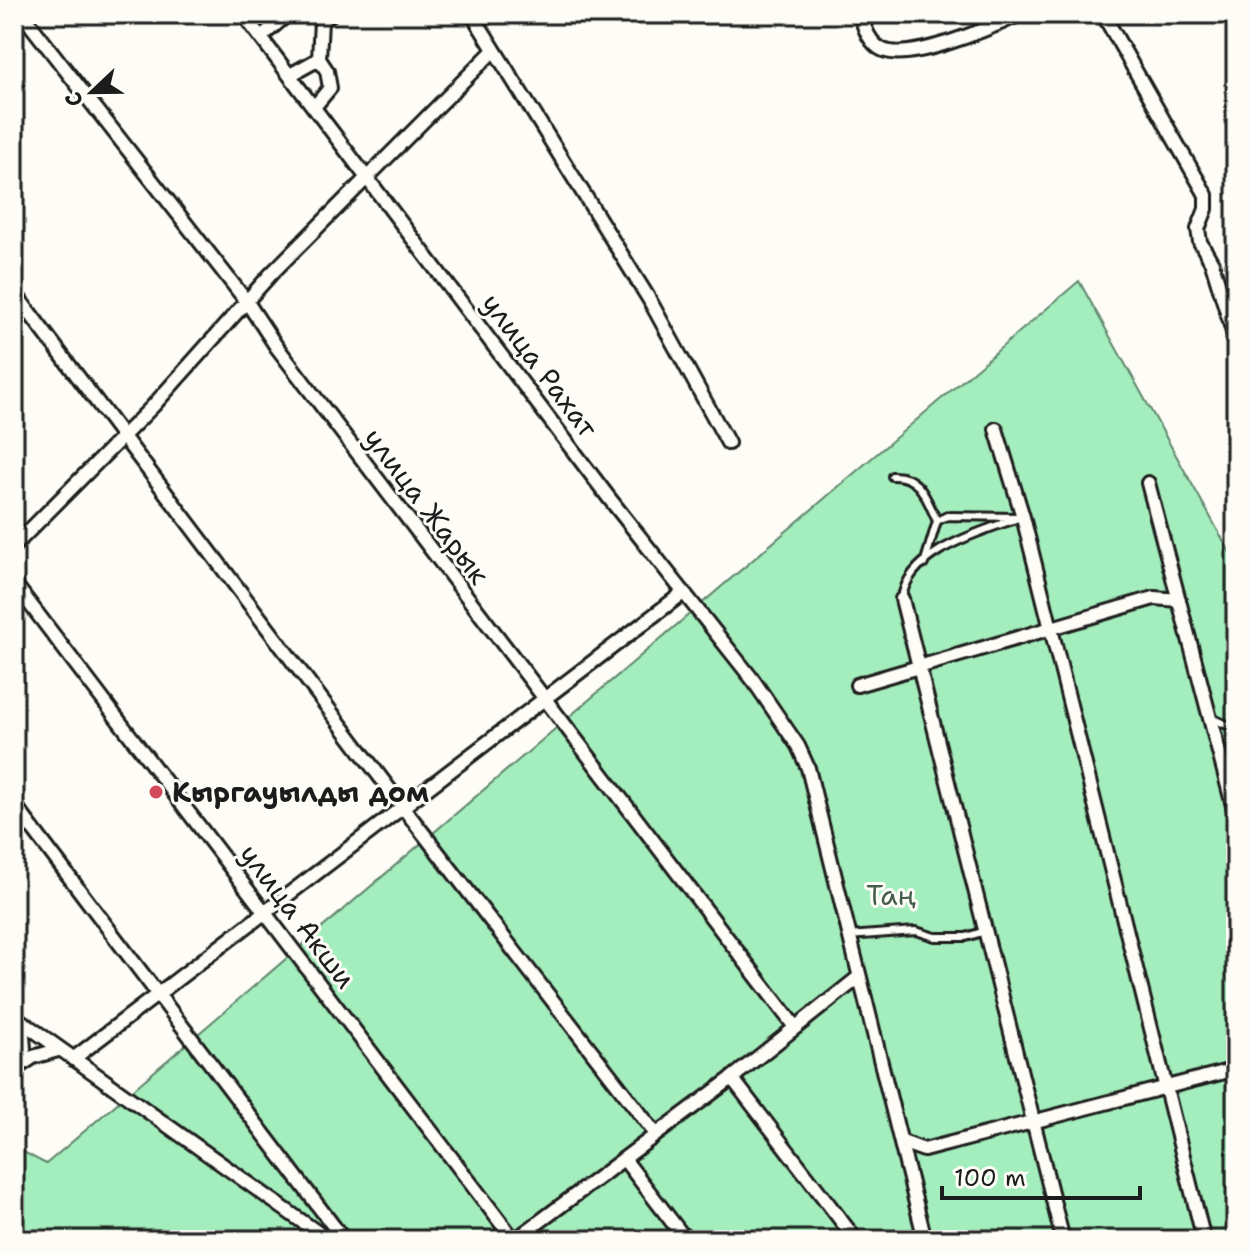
<svg xmlns="http://www.w3.org/2000/svg" width="1250" height="1254" font-family="'Shantell Sans',sans-serif">
  <rect width="100%" height="100%" fill="#fdfcf7"/>
  <filter id="ink" filterUnits="userSpaceOnUse"><feTurbulence type="fractalNoise" baseFrequency=".0125" numOctaves="2"/><feDisplacementMap in="SourceGraphic" scale="16" xChannelSelector="R" yChannelSelector="G"/><feConvolveMatrix kernelMatrix="1 2 1 2 8 2 1 2 1" color-interpolation-filters="sRGB"/></filter>
  <g filter="url(#ink)">
    <polygon fill="#a4eebd" stroke="#60856c" stroke-width="2" points="1079,281 1236,563 1236,1240 14,1240 14,1147 46,1164"/>
    <g fill="none" stroke-linecap="round" stroke-linejoin="round">
      <defs>
        <g id="service">
          <path d="M892 476C920 475 926 498 937 521"/>
          <polyline points="924,564 937,521 947,516 1019,517"/>
          <path d="M902 599C907 551 983 531 1021 517"/>
          <polyline points="1211,718 1236,729"/>
          <polyline points="1223,765 1236,758"/>
          <polyline points="848,936 916,931 935,937 966,937 985,931"/>
        </g>
        <g id="minor">
          <polyline points="22,14 247,302 276,346 795,1027"/>
          <polyline points="243,14 609,498 753,680 798,746 808,768 925,1240"/>
          <polyline points="472,14 649,299 728,443"/>
          <path d="M860 14C864 26 869 44 883 50 912 62 992 27 1020 14"/>
          <polyline points="1103,14 1206,195 1206,209 1198,229 1200,242 1212,263 1236,342"/>
          <polyline points="261,37 288,14"/>
          <polyline points="290,75 319,59 321,21 331,14"/>
          <polyline points="315,106 330,88 327,71 319,59"/>
          <polyline points="14,292 402,806 655,1133"/>
          <polyline points="1236,356 1236,364"/>
          <polyline points="996,429 1023,517 1204,1240"/>
          <polyline points="1148,483 1236,817"/>
          <polyline points="14,546 153,406 271,274 493,51"/>
          <polyline points="14,583 514,1240"/>
          <polyline points="902,599 1063,1240"/>
          <polyline points="857,685 1154,598 1179,600"/>
          <polyline points="14,804 344,1240"/>
          <polyline points="14,1016 328,1240"/>
          <polyline points="73,1059 683,593"/>
          <polyline points="19,1063 24,1049 22,1023"/>
          <polyline points="14,1070 33,1057 58,1050"/>
          <polyline points="732,1078 856,1240"/>
          <polyline points="902,1142 924,1150 1236,1069"/>
          <polyline points="624,1159 686,1240"/>
          <polyline points="515,1240 732,1078 859,977"/>
        </g>
      </defs>
      <use href="#service" stroke="#1c1c1c" stroke-width="12"/>
      <use href="#minor" stroke="#1c1c1c" stroke-width="18"/>
      <use href="#service" stroke="#fdfcf7" stroke-width="6"/>
      <use href="#minor" stroke="#fdfcf7" stroke-width="12"/>
    </g>
  </g>
  <circle fill="#d1495b" stroke="#fdfcf7" stroke-width="3" cx="156" cy="792" r="8"/>
  <g text-anchor="middle" stroke-width="6" stroke-linejoin="round" paint-order="stroke">
    <g font-size="28" fill="#1c1c1c" stroke="#fdfcf7">
      <text transform="translate(540 365) rotate(53)" y="10">улица Рахат</text>
      <text transform="translate(427 506) rotate(53)" y="10">улица Жарык</text>
      <text transform="translate(298 916) rotate(53)" y="10">улица Акши</text>
    </g>
    <g font-size="28" font-weight="bold" fill="#1c1c1c" stroke="#fdfcf7" text-anchor="start">
      <text x="172" y="802">Кыргауылды дом</text>
    </g>
    <g font-size="28" fill="#455b4c" stroke="#fdfcf7">
      <text x="891" y="905">Таң</text>
    </g>
  </g>
  <rect width="1250" height="1254" fill="none" stroke="#fdfcf7" stroke-width="48"/>
  <rect x="24" y="24" width="1202" height="1206" fill="none" stroke="#1c1c1c" stroke-width="3" filter="url(#ink)"/>
  <g transform="translate(92 92) rotate(248)" stroke="#fdfcf7" stroke-width="6" paint-order="stroke">
  <path d="M0-6L14 30L0 20L-14 30Z" fill="#1c1c1c"/>
  <text y="-12" font-size="22" font-weight="bold" text-anchor="middle" fill="#1c1c1c">С</text>
  </g>
  <path d="M942 1186v12h198v-12" fill="none" stroke="#1c1c1c" stroke-width="4"/>
  <text x="954" y="1186" font-size="24" fill="#1c1c1c" stroke="#fdfcf7" stroke-width="6" paint-order="stroke">100 m</text>
</svg>
